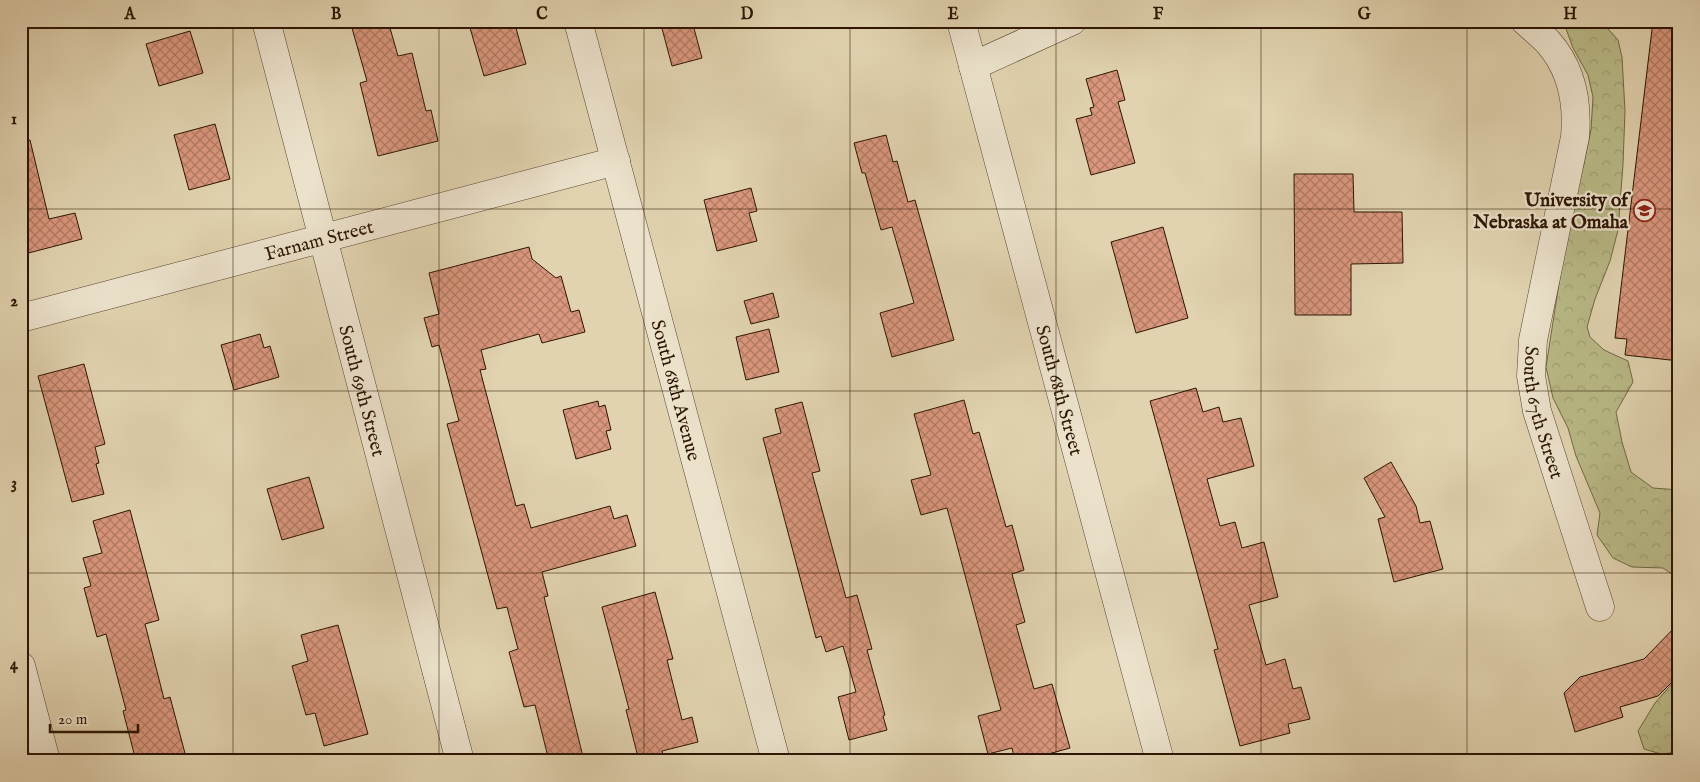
<svg xmlns="http://www.w3.org/2000/svg" width="1700" height="782" font-family="'IM FELL English',serif">
  <defs>
    <pattern id="forest-crowns" width="20" height="18" patternUnits="userSpaceOnUse" patternTransform="scale(1.25)"><rect width="20" height="18" fill="#b9ba87"/><path d="M2 6a3 3 0 1 1 6 0M12 15a3 3 0 1 1 6 0" fill="none" stroke="#9f9f73"/></pattern>
    <pattern id="building-cross-hatch" width="8" height="8" patternUnits="userSpaceOnUse" patternTransform="scale(1.25)"><rect width="8" height="8" fill="#da977d"/><path d="M0 0l8 8M0 8l8-8" fill="none" stroke="#b17a64"/></pattern>
  </defs>
  <rect width="100%" height="100%" fill="#e1d3b0"/>
  <filter id="stains"><feTurbulence type="fractalNoise" baseFrequency=".004" numOctaves="4"/><feColorMatrix values="0 0 0 0 .2 0 0 0 0 .09 0 0 0 0 .02 0 0 0 .5 -.17"/></filter>
  <radialGradient id="worn" r=".72"><stop offset=".6" stop-color="#630" stop-opacity="0"/><stop offset="1" stop-color="#630" stop-opacity=".3"/></radialGradient>
  <g fill="url(#forest-crowns)" stroke="#726844">
    <polygon points="1564,21 1601,21 1618,40 1622,57 1625,111 1623,164 1618,230 1610,261 1595,299 1587,327 1590,337 1604,350 1628,361 1633,382 1616,412 1622,442 1631,472 1653,488 1679,490 1679,579 1663,568 1632,567 1613,558 1597,535 1600,513 1576,456 1568,428 1553,398 1546,367 1565,245 1569,210 1583,167 1591,130 1593,97 1588,75 1573,48 1565,26"/>
    <polygon points="1679,668 1679,752 1661,754 1644,749 1638,731 1655,703 1676,679"/>
  </g>
  <g fill="url(#building-cross-hatch)" stroke="#2c1501">
    <polygon points="350,21 388,21 398,56 412,53 426,111 431,110 438,141 378,156 360,83 367,81"/>
    <polygon points="468,21 514,21 526,64 484,76"/>
    <polygon points="660,21 692,21 702,58 672,66"/>
    <polygon points="1653,21 1679,21 1679,361 1625,355 1627,339 1615,338"/>
    <polygon points="190,31 203,73 159,86 146,44"/>
    <polygon points="1117,70 1125,100 1118,102 1135,163 1091,175 1076,119 1092,115 1090,108 1094,107 1086,79"/>
    <polygon points="215,124 230,179 189,190 174,135"/>
    <polygon points="886,135 893,162 897,161 908,202 915,200 954,340 892,357 880,313 914,303 892,227 881,230 865,173 862,173 854,143"/>
    <polygon points="30,140 49,219 75,213 82,239 21,255 21,142"/>
    <polygon points="1294,174 1353,174 1354,212 1402,212 1403,263 1351,264 1351,315 1295,315"/>
    <polygon points="751,188 757,211 749,213 757,241 717,251 704,200"/>
    <polygon points="1163,227 1188,318 1136,333 1111,242"/>
    <polygon points="529,247 532,259 556,278 561,276 571,312 579,310 585,332 542,343 539,334 481,350 486,369 480,370 516,506 524,504 531,528 610,506 614,519 627,515 636,546 542,572 548,596 544,597 584,761 549,761 535,705 524,707 509,652 518,649 507,607 497,609 447,424 459,421 439,345 432,347 424,318 439,314 429,273"/>
    <polygon points="773,293 779,317 751,324 744,301"/>
    <polygon points="769,329 779,372 746,380 736,337"/>
    <polygon points="260,334 264,348 270,346 279,377 234,390 221,345"/>
    <polygon points="84,364 105,444 95,447 99,463 96,464 104,494 72,502 38,376"/>
    <polygon points="1196,388 1203,412 1219,407 1223,422 1241,418 1254,466 1207,479 1220,526 1235,522 1242,548 1264,542 1278,597 1249,605 1266,665 1285,659 1293,689 1301,687 1310,719 1288,724 1290,733 1240,746 1214,650 1218,649 1150,401"/>
    <polygon points="964,400 973,434 979,432 1006,527 1012,525 1024,570 1012,574 1025,622 1016,625 1034,689 1052,684 1070,748 1023,761 1015,761 1012,748 988,754 978,716 1001,710 947,508 921,515 911,480 931,475 914,414"/>
    <polygon points="598,401 599,407 605,405 611,430 606,431 611,449 576,459 563,410"/>
    <polygon points="802,402 820,471 812,473 846,598 857,595 872,649 867,650 885,715 883,716 887,730 849,740 838,697 856,692 843,646 826,652 821,636 816,638 763,438 781,433 775,409"/>
    <polygon points="1391,462 1416,506 1420,523 1430,521 1443,569 1394,582 1378,519 1385,517 1364,478"/>
    <polygon points="309,477 324,528 282,540 267,489"/>
    <polygon points="130,510 159,620 145,624 164,699 170,697 187,761 136,761 123,711 126,710 106,634 97,637 84,588 91,586 83,558 102,553 93,521"/>
    <polygon points="655,592 673,659 667,660 682,720 692,717 698,742 662,751 665,761 639,761 626,710 629,709 602,607"/>
    <polygon points="1679,623 1679,675 1658,696 1620,707 1623,717 1575,732 1564,693 1580,677 1644,659"/>
    <polygon points="338,625 368,734 324,746 315,713 306,715 292,666 308,661 301,635"/>
  </g>
  <g fill="none" stroke-linecap="round" stroke-linejoin="round">
    <defs>
      <g id="minor">
        <path id="s1" d="M266 21 460 761"/>
        <path id="s2" d="M578 21 776 761"/>
        <path id="s3" d="M961 21 1160 761"/>
        <path id="s4" d="M1525 21C1533 28 1541 35 1548 42 1572 69 1578 103 1575 137L1533 340 1531 376 1537 411 1600 607"/>
        <polyline points="973,66 1072,21"/>
        <path id="s5" d="M21 318 616 161"/>
        <polyline points="21,666 46,761"/>
      </g>
    </defs>
    <use href="#minor" stroke="#59442d" stroke-width="29"/>
    <use href="#minor" stroke="#ece2cc" stroke-width="28"/>
  </g>
  <path fill="none" stroke="#2c1501" stroke-width="1" stroke-opacity="0.55" d="M233 21V761M439 21V761M644 21V761M850 21V761M1056 21V761M1261 21V761M1467 21V761M21 209H1679M21 391H1679M21 573H1679"/>
  <defs>
    <symbol id="university-ring" viewBox="-11 -11 22 22"><circle r="9.5" fill="#ece2cc" stroke="#8f2418" stroke-width="1.5"/><path d="M0-5L7-2L0 1L-7-2ZM-4 1L0 2.5L4 1V4Q0 6-4 4Z" fill="#8f2418"/></symbol>
  </defs>
  <g fill-rule="evenodd">
    <use href="#university-ring" x="1632" y="198" width="25" height="25"/>
  </g>
  <g text-anchor="middle" stroke-width="4.5" stroke-linejoin="round" paint-order="stroke">
    <g font-size="19" font-weight="bold" fill="#2c1501" stroke="#ece2cc" text-anchor="end">
      <text x="1628" y="206">University of<tspan x="1628" dy="22">Nebraska at Omaha</tspan></text>
    </g>
    <g font-size="19" fill="#2c1501" stroke="#ece2cc">
      <text dy="7" stroke="none"><textPath href="#s5" startOffset="308">Farnam Street</textPath></text>
      <text dy="7" stroke="none"><textPath href="#s1" startOffset="382">South 69th Street</textPath></text>
      <text dy="7" stroke="none"><textPath href="#s2" startOffset="382">South 68th Avenue</textPath></text>
      <text dy="7" stroke="none"><textPath href="#s3" startOffset="382">South 68th Street</textPath></text>
      <text dy="7" stroke="none"><textPath href="#s4" startOffset="414">South 67th Street</textPath></text>
    </g>
  </g>
  <rect width="1700" height="782" fill="none" stroke="#e1d3b0" stroke-width="55"/>
  <path d="M50 724v8h88v-8" fill="none" stroke="#2c1501" stroke-width="2.5"/>
  <text x="58" y="724" font-size="15" fill="#2c1501" stroke="#ece2cc" stroke-width="4" paint-order="stroke">20 m</text>
  <rect x="28" y="28" width="1644" height="726" fill="none" stroke="#2c1501" stroke-width="2"/>
  <g font-size="16" text-anchor="middle" font-weight="bold" fill="#2c1501">
    <text x="130" y="19">A</text>
    <text x="336" y="19">B</text>
    <text x="542" y="19">C</text>
    <text x="747" y="19">D</text>
    <text x="953" y="19">E</text>
    <text x="1158" y="19">F</text>
    <text x="1364" y="19">G</text>
    <text x="1570" y="19">H</text>
    <text x="14" y="124">1</text>
    <text x="14" y="306">2</text>
    <text x="14" y="488">3</text>
    <text x="14" y="669">4</text>
  </g>
  <rect width="100%" height="100%" filter="url(#stains)"/>
  <rect width="100%" height="100%" fill="url(#worn)"/>
</svg>
